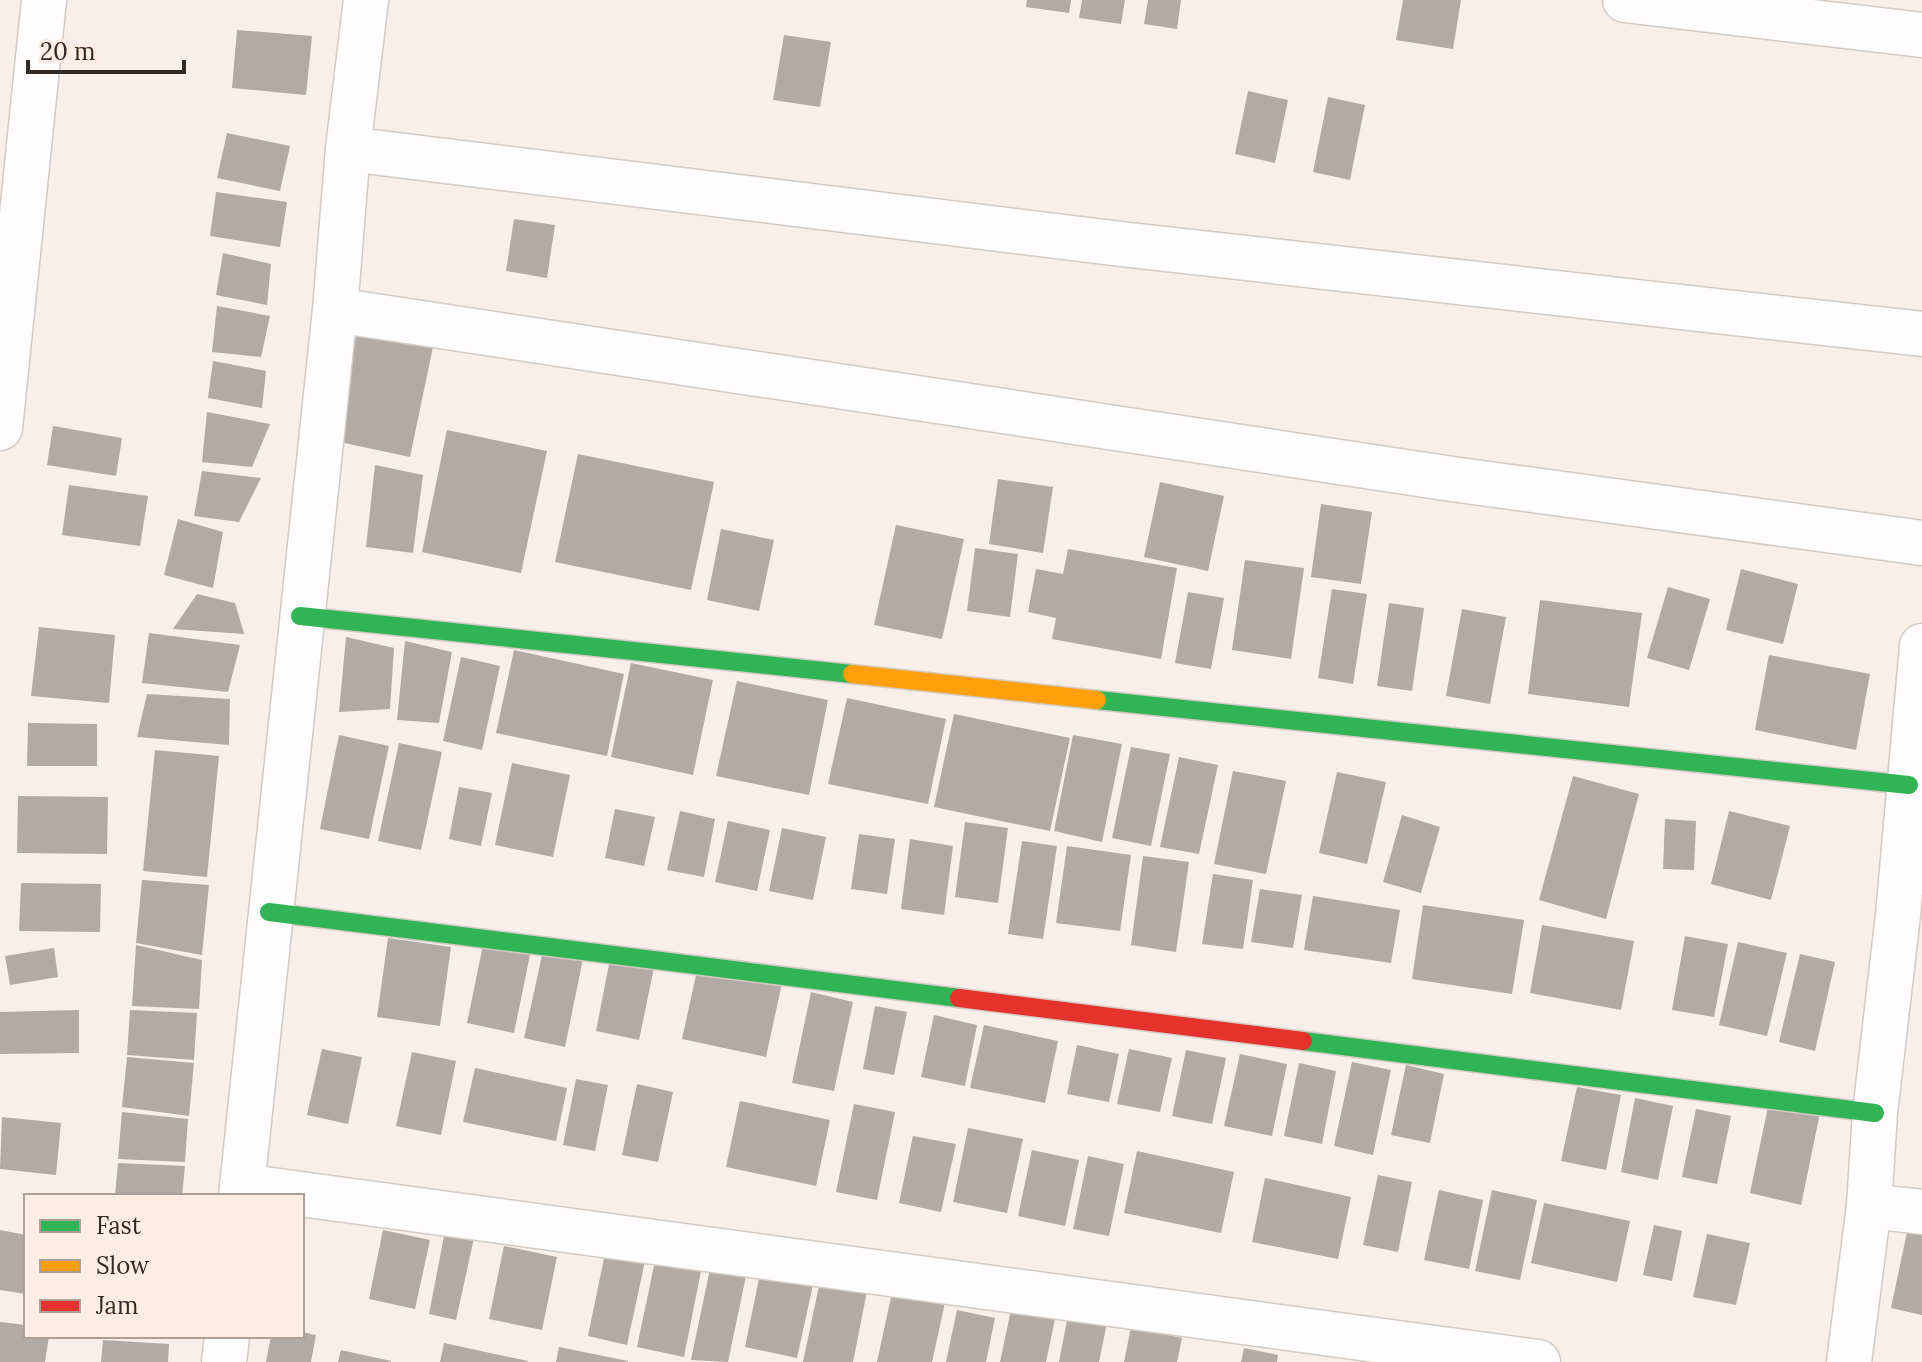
<svg xmlns="http://www.w3.org/2000/svg" width="1922" height="1362" font-family="Lora,serif">
  <rect width="100%" height="100%" fill="#f9eee8"/>
  <g fill="#b3aaa5">
    <polygon points="1027,0 1071,0 1069,13 1026,7"/>
    <polygon points="1082,0 1125,0 1121,24 1079,18"/>
    <polygon points="1148,0 1181,0 1177,29 1144,24"/>
    <polygon points="1403,0 1461,0 1453,49 1396,40"/>
    <polygon points="237,30 312,36 306,95 232,88"/>
    <polygon points="784,35 831,42 820,107 773,100"/>
    <polygon points="1248,91 1288,100 1275,163 1235,154"/>
    <polygon points="1328,97 1365,105 1350,180 1313,172"/>
    <polygon points="227,133 290,146 280,191 217,178"/>
    <polygon points="216,192 287,202 280,247 210,236"/>
    <polygon points="514,219 555,225 547,278 506,271"/>
    <polygon points="223,253 271,264 267,305 216,295"/>
    <polygon points="217,306 270,316 261,357 212,352"/>
    <polygon points="358,327 434,342 410,457 335,441"/>
    <polygon points="213,361 266,371 262,408 208,398"/>
    <polygon points="207,412 270,424 252,467 202,462"/>
    <polygon points="53,426 122,438 116,476 47,465"/>
    <polygon points="447,430 547,451 521,573 422,552"/>
    <polygon points="578,454 714,482 691,590 555,562"/>
    <polygon points="375,465 423,475 413,553 366,547"/>
    <polygon points="202,471 261,478 239,522 194,516"/>
    <polygon points="998,479 1053,487 1043,553 989,544"/>
    <polygon points="1160,482 1224,496 1208,571 1144,557"/>
    <polygon points="69,485 148,496 140,546 62,535"/>
    <polygon points="1321,504 1372,512 1361,584 1311,577"/>
    <polygon points="178,519 223,532 213,588 164,575"/>
    <polygon points="896,525 964,539 942,639 874,625"/>
    <polygon points="721,529 774,540 759,611 707,600"/>
    <polygon points="975,548 1018,554 1010,617 967,611"/>
    <polygon points="1068,549 1177,568 1161,659 1052,639 1056,618 1028,612 1036,569 1063,574"/>
    <polygon points="1245,560 1304,568 1291,659 1232,650"/>
    <polygon points="1741,569 1798,584 1783,644 1726,630"/>
    <polygon points="1668,587 1710,599 1689,670 1647,658"/>
    <polygon points="1332,589 1367,594 1353,684 1318,678"/>
    <polygon points="1188,592 1224,598 1211,669 1175,663"/>
    <polygon points="197,594 235,603 244,634 173,629"/>
    <polygon points="1540,600 1642,613 1629,707 1528,694"/>
    <polygon points="1389,603 1424,608 1412,691 1377,686"/>
    <polygon points="1462,609 1506,617 1490,704 1446,696"/>
    <polygon points="39,627 115,635 109,703 31,696"/>
    <polygon points="149,633 240,645 228,692 142,683"/>
    <polygon points="346,637 394,648 390,709 339,712"/>
    <polygon points="405,641 452,652 439,723 397,720"/>
    <polygon points="514,650 624,674 607,756 496,733"/>
    <polygon points="1769,655 1870,674 1856,750 1755,730"/>
    <polygon points="461,657 500,666 482,750 443,741"/>
    <polygon points="631,663 713,680 693,775 611,757"/>
    <polygon points="737,681 828,700 809,795 716,776"/>
    <polygon points="147,694 230,699 229,745 137,737"/>
    <polygon points="847,698 946,719 928,804 828,784"/>
    <polygon points="954,714 1070,738 1050,831 934,807"/>
    <polygon points="28,723 97,724 97,766 27,766"/>
    <polygon points="339,735 389,746 369,839 320,829"/>
    <polygon points="1073,735 1122,744 1102,842 1054,831"/>
    <polygon points="399,743 442,752 421,850 378,841"/>
    <polygon points="1131,747 1170,754 1151,846 1112,838"/>
    <polygon points="155,750 219,756 207,877 143,871"/>
    <polygon points="1179,757 1218,765 1199,854 1160,847"/>
    <polygon points="512,763 570,775 553,857 495,845"/>
    <polygon points="1233,771 1286,781 1266,874 1214,864"/>
    <polygon points="1337,772 1386,782 1367,864 1319,853"/>
    <polygon points="1573,776 1639,794 1606,919 1539,900"/>
    <polygon points="459,787 492,793 481,846 449,839"/>
    <polygon points="18,796 108,797 107,854 17,853"/>
    <polygon points="615,809 655,817 644,866 605,858"/>
    <polygon points="680,811 715,819 704,877 667,870"/>
    <polygon points="1729,811 1790,826 1771,900 1711,884"/>
    <polygon points="1402,815 1440,827 1421,893 1383,882"/>
    <polygon points="1665,819 1696,821 1694,870 1663,869"/>
    <polygon points="728,821 770,830 757,891 715,882"/>
    <polygon points="965,822 1008,828 998,903 955,897"/>
    <polygon points="782,828 826,837 813,900 769,891"/>
    <polygon points="859,834 895,839 887,894 851,889"/>
    <polygon points="910,839 953,846 944,915 901,909"/>
    <polygon points="1022,841 1057,846 1043,939 1008,934"/>
    <polygon points="1067,846 1131,855 1120,931 1056,923"/>
    <polygon points="1143,856 1189,862 1176,952 1131,945"/>
    <polygon points="1213,874 1253,880 1243,949 1202,944"/>
    <polygon points="142,880 209,885 202,955 136,943"/>
    <polygon points="21,883 101,884 100,932 19,931"/>
    <polygon points="1260,889 1302,895 1293,948 1251,942"/>
    <polygon points="1313,896 1400,910 1391,963 1304,950"/>
    <polygon points="1423,905 1524,920 1512,994 1412,979"/>
    <polygon points="1542,925 1634,941 1621,1010 1530,993"/>
    <polygon points="1685,936 1728,944 1714,1017 1672,1010"/>
    <polygon points="388,938 451,947 440,1026 377,1017"/>
    <polygon points="484,940 531,950 514,1033 467,1023"/>
    <polygon points="1738,942 1787,953 1767,1036 1719,1025"/>
    <polygon points="136,945 202,960 199,1009 132,1006"/>
    <polygon points="544,946 584,954 565,1047 524,1038"/>
    <polygon points="54,948 58,977 10,985 5,956"/>
    <polygon points="1800,954 1835,962 1815,1051 1779,1042"/>
    <polygon points="610,959 654,968 639,1040 596,1031"/>
    <polygon points="698,966 782,983 766,1057 682,1039"/>
    <polygon points="811,992 853,1002 834,1091 792,1083"/>
    <polygon points="875,1006 907,1012 894,1075 863,1069"/>
    <polygon points="79,1010 79,1053 0,1054 0,1012"/>
    <polygon points="130,1010 197,1013 194,1060 127,1055"/>
    <polygon points="934,1015 977,1025 965,1086 921,1077"/>
    <polygon points="984,1025 1058,1041 1045,1103 970,1088"/>
    <polygon points="1077,1045 1119,1054 1109,1102 1067,1094"/>
    <polygon points="322,1049 362,1057 348,1124 307,1115"/>
    <polygon points="1129,1049 1172,1058 1160,1112 1117,1104"/>
    <polygon points="1186,1050 1226,1058 1212,1124 1172,1116"/>
    <polygon points="412,1052 456,1061 441,1135 396,1126"/>
    <polygon points="1240,1054 1287,1064 1272,1136 1224,1126"/>
    <polygon points="127,1057 194,1063 189,1116 122,1107"/>
    <polygon points="1352,1062 1391,1070 1373,1155 1334,1146"/>
    <polygon points="1299,1063 1336,1071 1322,1144 1284,1136"/>
    <polygon points="1406,1065 1444,1074 1430,1143 1391,1135"/>
    <polygon points="475,1068 567,1088 556,1141 463,1122"/>
    <polygon points="576,1079 608,1085 595,1151 563,1145"/>
    <polygon points="637,1084 673,1092 658,1162 622,1155"/>
    <polygon points="1577,1087 1621,1095 1606,1170 1561,1161"/>
    <polygon points="1635,1098 1673,1106 1658,1180 1621,1172"/>
    <polygon points="740,1101 830,1120 816,1186 726,1167"/>
    <polygon points="1769,1102 1820,1113 1801,1205 1750,1193"/>
    <polygon points="854,1104 895,1112 877,1200 836,1192"/>
    <polygon points="1696,1109 1731,1116 1717,1184 1682,1177"/>
    <polygon points="122,1112 188,1119 185,1162 118,1159"/>
    <polygon points="2,1117 61,1123 56,1175 0,1169"/>
    <polygon points="968,1128 1023,1139 1007,1213 953,1202"/>
    <polygon points="913,1136 956,1144 941,1212 899,1203"/>
    <polygon points="1032,1150 1079,1160 1065,1226 1018,1216"/>
    <polygon points="1137,1151 1234,1172 1221,1233 1124,1213"/>
    <polygon points="1088,1156 1124,1164 1109,1236 1073,1229"/>
    <polygon points="118,1163 185,1166 182,1196 115,1196"/>
    <polygon points="1378,1175 1412,1182 1398,1252 1363,1245"/>
    <polygon points="1265,1178 1351,1197 1338,1259 1252,1242"/>
    <polygon points="1439,1190 1483,1200 1469,1269 1424,1260"/>
    <polygon points="1492,1190 1537,1200 1520,1280 1475,1271"/>
    <polygon points="1544,1203 1630,1221 1617,1282 1531,1263"/>
    <polygon points="1911,1213 1922,1215 1922,1315 1891,1308"/>
    <polygon points="1654,1225 1682,1231 1672,1281 1643,1275"/>
    <polygon points="0,1230 26,1235 26,1294 0,1290"/>
    <polygon points="383,1230 430,1240 415,1309 369,1299"/>
    <polygon points="445,1231 474,1238 456,1320 429,1314"/>
    <polygon points="1707,1234 1750,1243 1736,1305 1693,1297"/>
    <polygon points="607,1244 647,1252 627,1345 588,1336"/>
    <polygon points="504,1246 557,1257 542,1330 489,1319"/>
    <polygon points="655,1261 701,1271 684,1357 637,1347"/>
    <polygon points="710,1269 746,1276 728,1362 691,1360"/>
    <polygon points="761,1269 814,1280 797,1358 745,1347"/>
    <polygon points="820,1281 867,1291 853,1362 803,1362"/>
    <polygon points="893,1288 946,1298 932,1362 877,1362"/>
    <polygon points="957,1310 995,1318 986,1362 946,1362"/>
    <polygon points="1011,1310 1055,1319 1046,1362 1000,1362"/>
    <polygon points="1068,1315 1107,1323 1099,1362 1059,1362"/>
    <polygon points="0,1322 26,1325 26,1336 49,1336 45,1362 0,1362"/>
    <polygon points="1131,1327 1182,1338 1177,1362 1124,1362"/>
    <polygon points="302,1332 316,1335 311,1362 266,1362 271,1336 302,1336"/>
    <polygon points="103,1340 169,1344 168,1362 101,1362"/>
    <polygon points="444,1343 528,1361 528,1362 440,1362"/>
    <polygon points="559,1347 628,1361 628,1362 556,1362"/>
    <polygon points="1244,1348 1278,1355 1277,1362 1241,1362"/>
    <polygon points="341,1350 391,1361 391,1362 338,1362"/>
  </g>
  <g fill="none" stroke-linecap="round" stroke-linejoin="round">
    <defs>
      <g id="street">
        <polyline points="1625,0 1922,35"/>
        <polyline points="348,149 1121,244 1922,334"/>
        <polyline points="335,310 1452,479 1922,543"/>
        <polyline points="0,428 44,0"/>
        <polyline points="242,1186 1538,1362"/>
        <polyline points="241,1196 335,310 348,149 366,0"/>
        <polyline points="1869,1206 1922,1212"/>
        <polyline points="224,1362 227,1336"/>
        <polyline points="1849,1362 1869,1206 1875,1113 1898,915 1922,646"/>
      </g>
      <g id="fast">
        <polyline points="300,616 852,674"/>
        <polyline points="1097,700 1909,785"/>
        <polyline points="269,912 959,998"/>
        <polyline points="1303,1041 1875,1113"/>
      </g>
      <polyline id="slow" points="852,674 1097,700"/>
      <polyline id="jam" points="959,998 1303,1041"/>
    </defs>
    <use href="#street" stroke="#d3cac4" stroke-width="47"/>
    <use href="#fast" stroke="#d3cac4" stroke-width="21"/>
    <use href="#slow" stroke="#d3cac4" stroke-width="21"/>
    <use href="#jam" stroke="#d3cac4" stroke-width="21"/>
    <use href="#street" stroke="#fefcfc" stroke-width="44"/>
    <use href="#fast" stroke="#30b455" stroke-width="18"/>
    <use href="#slow" stroke="#ff9f0a" stroke-width="18"/>
    <use href="#jam" stroke="#e5322d" stroke-width="18"/>
  </g>
  <rect x="24" y="1194" width="280" height="144" fill="#ffece2" stroke="#ad9e96" stroke-width="2"/>
  <rect x="40" y="1220" width="40" height="12" fill="#30b455" stroke="#ad9e96" stroke-width="2"/>
  <text x="96" y="1234" font-size="24" fill="#322a25">Fast</text>
  <rect x="40" y="1260" width="40" height="12" fill="#ff9f0a" stroke="#ad9e96" stroke-width="2"/>
  <text x="96" y="1274" font-size="24" fill="#322a25">Slow</text>
  <rect x="40" y="1300" width="40" height="12" fill="#e5322d" stroke="#ad9e96" stroke-width="2"/>
  <text x="96" y="1314" font-size="24" fill="#322a25">Jam</text>
  <path d="M28 60v12h156v-12" fill="none" stroke="#322a25" stroke-width="4"/>
  <text x="40" y="60" font-size="24" fill="#322a25" stroke="#ffece2" stroke-width="6" paint-order="stroke">20 m</text>
</svg>
